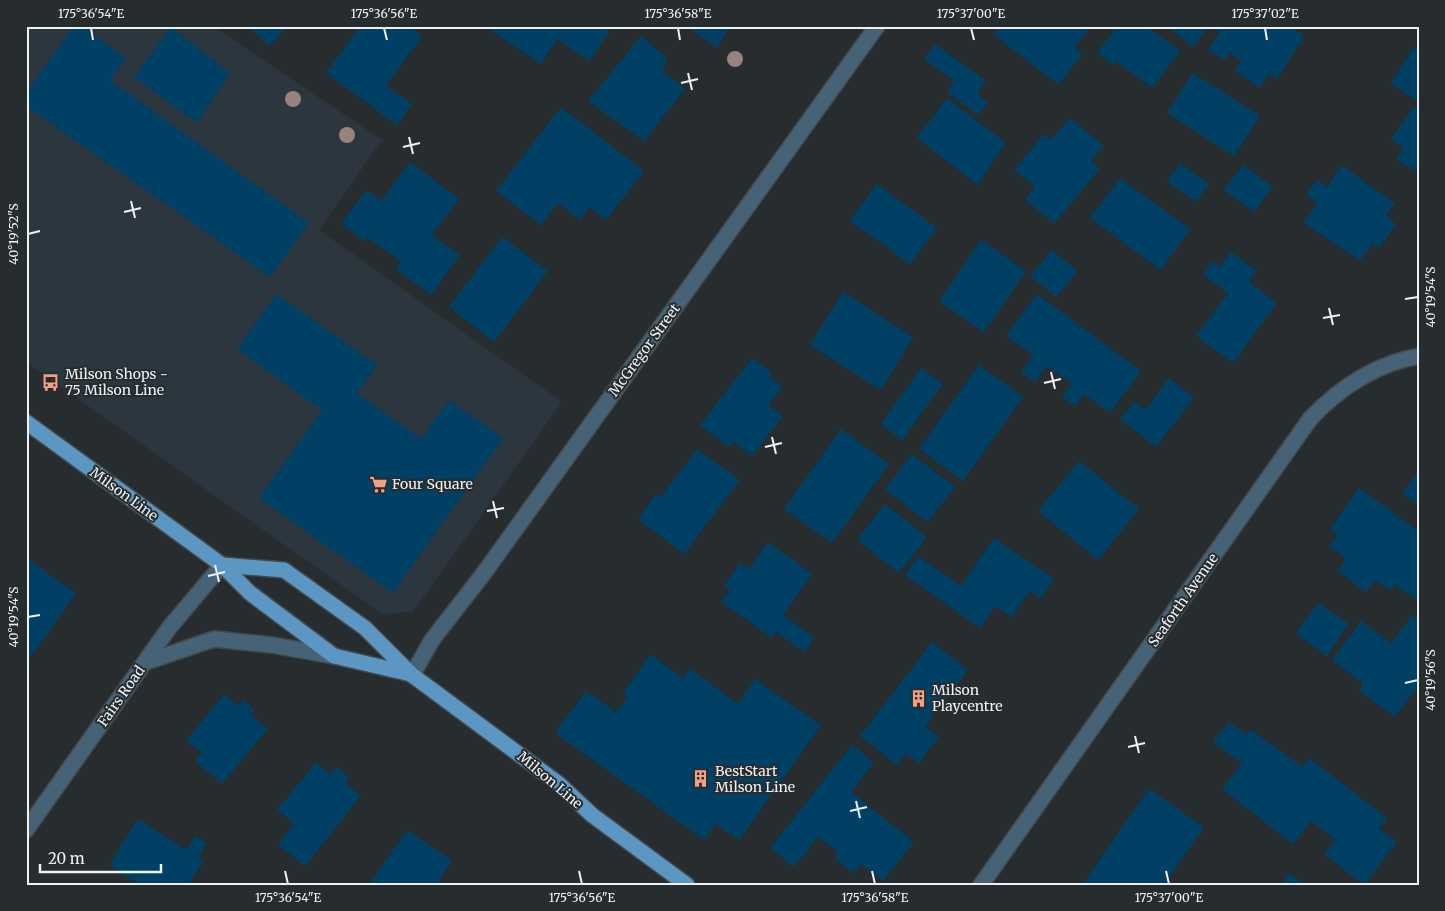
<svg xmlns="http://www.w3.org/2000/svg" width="1445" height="911" font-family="Merriweather,serif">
  <rect width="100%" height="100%" fill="#272c2f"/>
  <polygon fill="#2c363e" points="26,26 213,26 382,140 319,230 562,402 413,612 382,614 26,362"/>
  <g fill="#004064">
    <polygon points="74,26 81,26 126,58 110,80 309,223 270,277 26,106 26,93"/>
    <polygon points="248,26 288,26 269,46"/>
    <polygon points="360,26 408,26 422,36 386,86 412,104 397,125 326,73"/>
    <polygon points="492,26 613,26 589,61 557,39 541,64 490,30"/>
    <polygon points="686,26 730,26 717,48"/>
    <polygon points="1001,26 1091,26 1075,47 1082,54 1059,85 994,35"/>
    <polygon points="1117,26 1146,26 1180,51 1152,88 1116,61 1113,65 1097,53"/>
    <polygon points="1166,26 1208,26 1193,47"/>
    <polygon points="1211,26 1291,26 1304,36 1277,79 1269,74 1260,88 1235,71 1241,61 1229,53 1225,60 1208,50 1220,32"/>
    <polygon points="171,27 230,73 197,123 134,77"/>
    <polygon points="641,36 666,57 663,71 685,89 644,141 588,101"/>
    <polygon points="935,44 986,81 977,94 988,102 979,115 947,92 954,81 924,59"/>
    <polygon points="1414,47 1419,50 1419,102 1390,83"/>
    <polygon points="1193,73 1260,116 1234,156 1167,113"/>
    <polygon points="947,98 1006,143 978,185 917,138"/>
    <polygon points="1414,106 1419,109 1419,164 1414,171 1396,159 1404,148 1391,139"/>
    <polygon points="561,107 644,171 606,220 589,207 580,220 558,203 541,225 496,191"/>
    <polygon points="1070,118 1104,146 1091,161 1100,169 1054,224 1025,199 1035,187 1014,170 1044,134 1051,140"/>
    <polygon points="410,162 459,199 432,235 460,255 431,295 396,269 401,262 367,237 364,241 341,224 366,190 381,201"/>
    <polygon points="1180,163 1209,184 1196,202 1167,182"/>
    <polygon points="1243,165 1273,187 1254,212 1224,190"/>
    <polygon points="1341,165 1395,203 1386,216 1396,224 1379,248 1372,243 1360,261 1304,223 1318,203 1306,195 1317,180 1327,187"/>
    <polygon points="1120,178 1190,229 1161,270 1090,218"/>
    <polygon points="877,184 937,228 910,264 850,221"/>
    <polygon points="502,237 548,271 494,342 449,307"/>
    <polygon points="981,240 1026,271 984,332 939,302"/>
    <polygon points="1052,250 1078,271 1056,297 1030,276"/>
    <polygon points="1231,252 1257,271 1249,282 1277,303 1233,363 1196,336 1228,293 1203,275 1212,261 1220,267"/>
    <polygon points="843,292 913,337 881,390 810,345"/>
    <polygon points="276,294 377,365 357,393 421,439 449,400 503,438 393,593 259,498 322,410 237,349"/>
    <polygon points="1037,294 1141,371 1110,413 1084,394 1075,406 1062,397 1072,384 1047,366 1035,382 1021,372 1033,355 1006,336"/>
    <polygon points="752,358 772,373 769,377 783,387 768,405 783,416 752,456 733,442 729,447 700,425"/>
    <polygon points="979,365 1023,397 963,481 919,449"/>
    <polygon points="921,368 943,384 902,440 881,424"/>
    <polygon points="1169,378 1194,398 1156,447 1120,419 1134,402 1145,410"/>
    <polygon points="841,429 889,464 832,543 784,509"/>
    <polygon points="697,449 740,480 684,554 638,519 656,494 661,497"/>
    <polygon points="911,454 955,487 928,522 885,490"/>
    <polygon points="1079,461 1139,509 1098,560 1038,511"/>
    <polygon points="1419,470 1419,506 1402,494"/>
    <polygon points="1359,488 1419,531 1419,602 1395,585 1390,591 1375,580 1366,592 1338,571 1346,559 1329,546 1338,535 1330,529"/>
    <polygon points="885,504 927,537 899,573 857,540"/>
    <polygon points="994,538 1054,579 1041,599 1030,591 1012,617 995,606 980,628 905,575 918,556 961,586"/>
    <polygon points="768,542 812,574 783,615 814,637 805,652 776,632 772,638 721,602 730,590 724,586 740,563 749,569"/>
    <polygon points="28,559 76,593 26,664 26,561"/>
    <polygon points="1318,603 1349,624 1327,656 1296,634"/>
    <polygon points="1412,615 1419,620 1419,685 1395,717 1359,691 1364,684 1332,660 1361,621 1391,643"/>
    <polygon points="932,642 968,670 925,727 939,737 919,763 906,753 897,765 860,736"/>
    <polygon points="650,654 683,678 690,669 738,704 755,679 821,725 739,840 716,824 704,840 555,733 586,691 616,712 628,697 623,693"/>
    <polygon points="224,694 238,706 243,700 255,710 251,715 268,729 222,784 195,761 202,753 186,741"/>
    <polygon points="1229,722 1246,735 1250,729 1302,767 1309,758 1387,818 1379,828 1397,842 1364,885 1324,854 1336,840 1311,821 1293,844 1222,789 1242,763 1213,742"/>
    <polygon points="852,745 874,763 851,792 914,842 883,881 861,864 853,873 834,858 838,852 818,837 794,867 770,848"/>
    <polygon points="316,762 330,774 336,767 349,777 345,783 361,796 305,866 278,845 294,824 277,810"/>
    <polygon points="1149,789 1204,827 1164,885 1082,885"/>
    <polygon points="138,819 186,850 195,836 207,843 198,858 203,862 188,885 140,885 109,865"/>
    <polygon points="407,830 452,861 439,880 447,885 369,885"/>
    <polygon points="1290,873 1306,885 1281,885"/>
  </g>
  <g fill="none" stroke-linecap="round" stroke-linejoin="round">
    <defs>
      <g id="minor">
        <polyline points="146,662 214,639 272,645 334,656"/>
        <polyline points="412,675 432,640 484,573 877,26"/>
        <polyline points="26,830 169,628 222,565"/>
        <path d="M981 885 1310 419C1340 387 1376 364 1419 356"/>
      </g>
      <g id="major">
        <polyline points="26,422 222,565 250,593 334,656 411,674"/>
        <polyline points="222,565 284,570 365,628 412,675 559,784 592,815 687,885"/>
      </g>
    </defs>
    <use href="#minor" stroke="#43484b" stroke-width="18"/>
    <use href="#major" stroke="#43484b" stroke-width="18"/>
    <use href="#minor" stroke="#466277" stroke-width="15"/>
    <use href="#major" stroke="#5c97c4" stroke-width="15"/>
  </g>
  <g fill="#98827b">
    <circle cx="735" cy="59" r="8"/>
    <circle cx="293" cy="99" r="8"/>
    <circle cx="347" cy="135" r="8"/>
  </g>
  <path fill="none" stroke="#eff2f5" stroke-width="2" d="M91 28 93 40M384 28 387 40M678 28 680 40M971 28 974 40M1265 28 1267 40M688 73 692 90M681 83 698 79M409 137 413 154M403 147 420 143M131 201 135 218M124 212 141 208M28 234 40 231M1405 299 1418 297M1329 308 1333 325M1323 318 1340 315M1051 372 1055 389M1044 383 1061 379M772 437 776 454M765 447 782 443M493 501 497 518M487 511 504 508M215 565 219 582M208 576 225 572M28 617 40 615M1405 683 1418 680M1135 736 1139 753M1128 747 1145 743M856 801 860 818M850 811 867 807M285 871 288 884M579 871 582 884M872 871 875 884M1166 871 1169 884"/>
  <defs>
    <symbol id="bus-bare" viewBox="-9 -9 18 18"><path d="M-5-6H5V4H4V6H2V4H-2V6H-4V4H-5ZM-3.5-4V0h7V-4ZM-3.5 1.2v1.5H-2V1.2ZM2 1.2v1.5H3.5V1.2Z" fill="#f39f84" stroke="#272c2f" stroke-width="2.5" paint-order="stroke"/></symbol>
    <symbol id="supermarket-bare" viewBox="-9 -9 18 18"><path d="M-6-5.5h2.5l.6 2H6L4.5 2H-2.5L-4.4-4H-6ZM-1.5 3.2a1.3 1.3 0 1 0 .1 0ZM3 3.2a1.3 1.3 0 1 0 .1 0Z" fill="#f39f84" stroke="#272c2f" stroke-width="2.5" paint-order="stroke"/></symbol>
    <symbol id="building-bare" viewBox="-9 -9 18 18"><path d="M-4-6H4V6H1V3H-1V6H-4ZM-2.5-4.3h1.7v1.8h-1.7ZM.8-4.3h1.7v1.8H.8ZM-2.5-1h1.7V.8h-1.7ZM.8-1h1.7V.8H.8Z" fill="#f39f84" stroke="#272c2f" stroke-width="2.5" paint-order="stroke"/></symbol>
  </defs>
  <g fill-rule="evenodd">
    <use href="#bus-bare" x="38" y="370" width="25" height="25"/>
    <use href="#supermarket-bare" x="366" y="472" width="25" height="25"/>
    <use href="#building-bare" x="906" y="686" width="25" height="25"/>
    <use href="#building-bare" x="688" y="766" width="25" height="25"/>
  </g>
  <g text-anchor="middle" stroke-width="4" stroke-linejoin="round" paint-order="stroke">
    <g font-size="14" fill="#eff2f5" stroke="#272c2f">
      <text transform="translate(644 350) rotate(-54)" y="5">McGregor Street</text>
      <text transform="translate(124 494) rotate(36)" y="5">Milson Line</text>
      <text transform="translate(1183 600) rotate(-55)" y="5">Seaforth Avenue</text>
      <text transform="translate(121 696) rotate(-55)" y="5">Fairs Road</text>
      <text transform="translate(550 780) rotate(40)" y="5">Milson Line</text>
    </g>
    <g font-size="14" fill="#eff2f5" stroke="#272c2f" text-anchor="start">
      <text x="65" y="379">Milson Shops -<tspan x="65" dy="16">75 Milson Line</tspan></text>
      <text x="392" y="489">Four Square</text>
      <text x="932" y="695">Milson<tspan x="932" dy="16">Playcentre</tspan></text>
      <text x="715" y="776">BestStart<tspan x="715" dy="16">Milson Line</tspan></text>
    </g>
  </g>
  <rect width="1445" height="911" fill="none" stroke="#272c2f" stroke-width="55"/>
  <path d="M40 864v8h121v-8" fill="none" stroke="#eff2f5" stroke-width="2.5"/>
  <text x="48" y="864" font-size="15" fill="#eff2f5" stroke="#272c2f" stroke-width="4" paint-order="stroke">20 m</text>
  <rect x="28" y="28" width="1390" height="856" fill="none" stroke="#eff2f5" stroke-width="2"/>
  <g font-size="12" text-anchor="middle" fill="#eff2f5">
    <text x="91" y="18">175°36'54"E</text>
    <text x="384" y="18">175°36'56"E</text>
    <text x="678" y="18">175°36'58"E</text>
    <text x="971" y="18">175°37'00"E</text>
    <text x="1265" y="18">175°37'02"E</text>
    <text transform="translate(14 234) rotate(-90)" y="4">40°19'52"S</text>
    <text transform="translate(1431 297) rotate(-90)" y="4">40°19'54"S</text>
    <text transform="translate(14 617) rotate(-90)" y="4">40°19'54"S</text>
    <text transform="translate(1431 680) rotate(-90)" y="4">40°19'56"S</text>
    <text x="288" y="902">175°36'54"E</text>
    <text x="582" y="902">175°36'56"E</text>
    <text x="875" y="902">175°36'58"E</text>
    <text x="1169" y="902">175°37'00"E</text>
  </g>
</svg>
